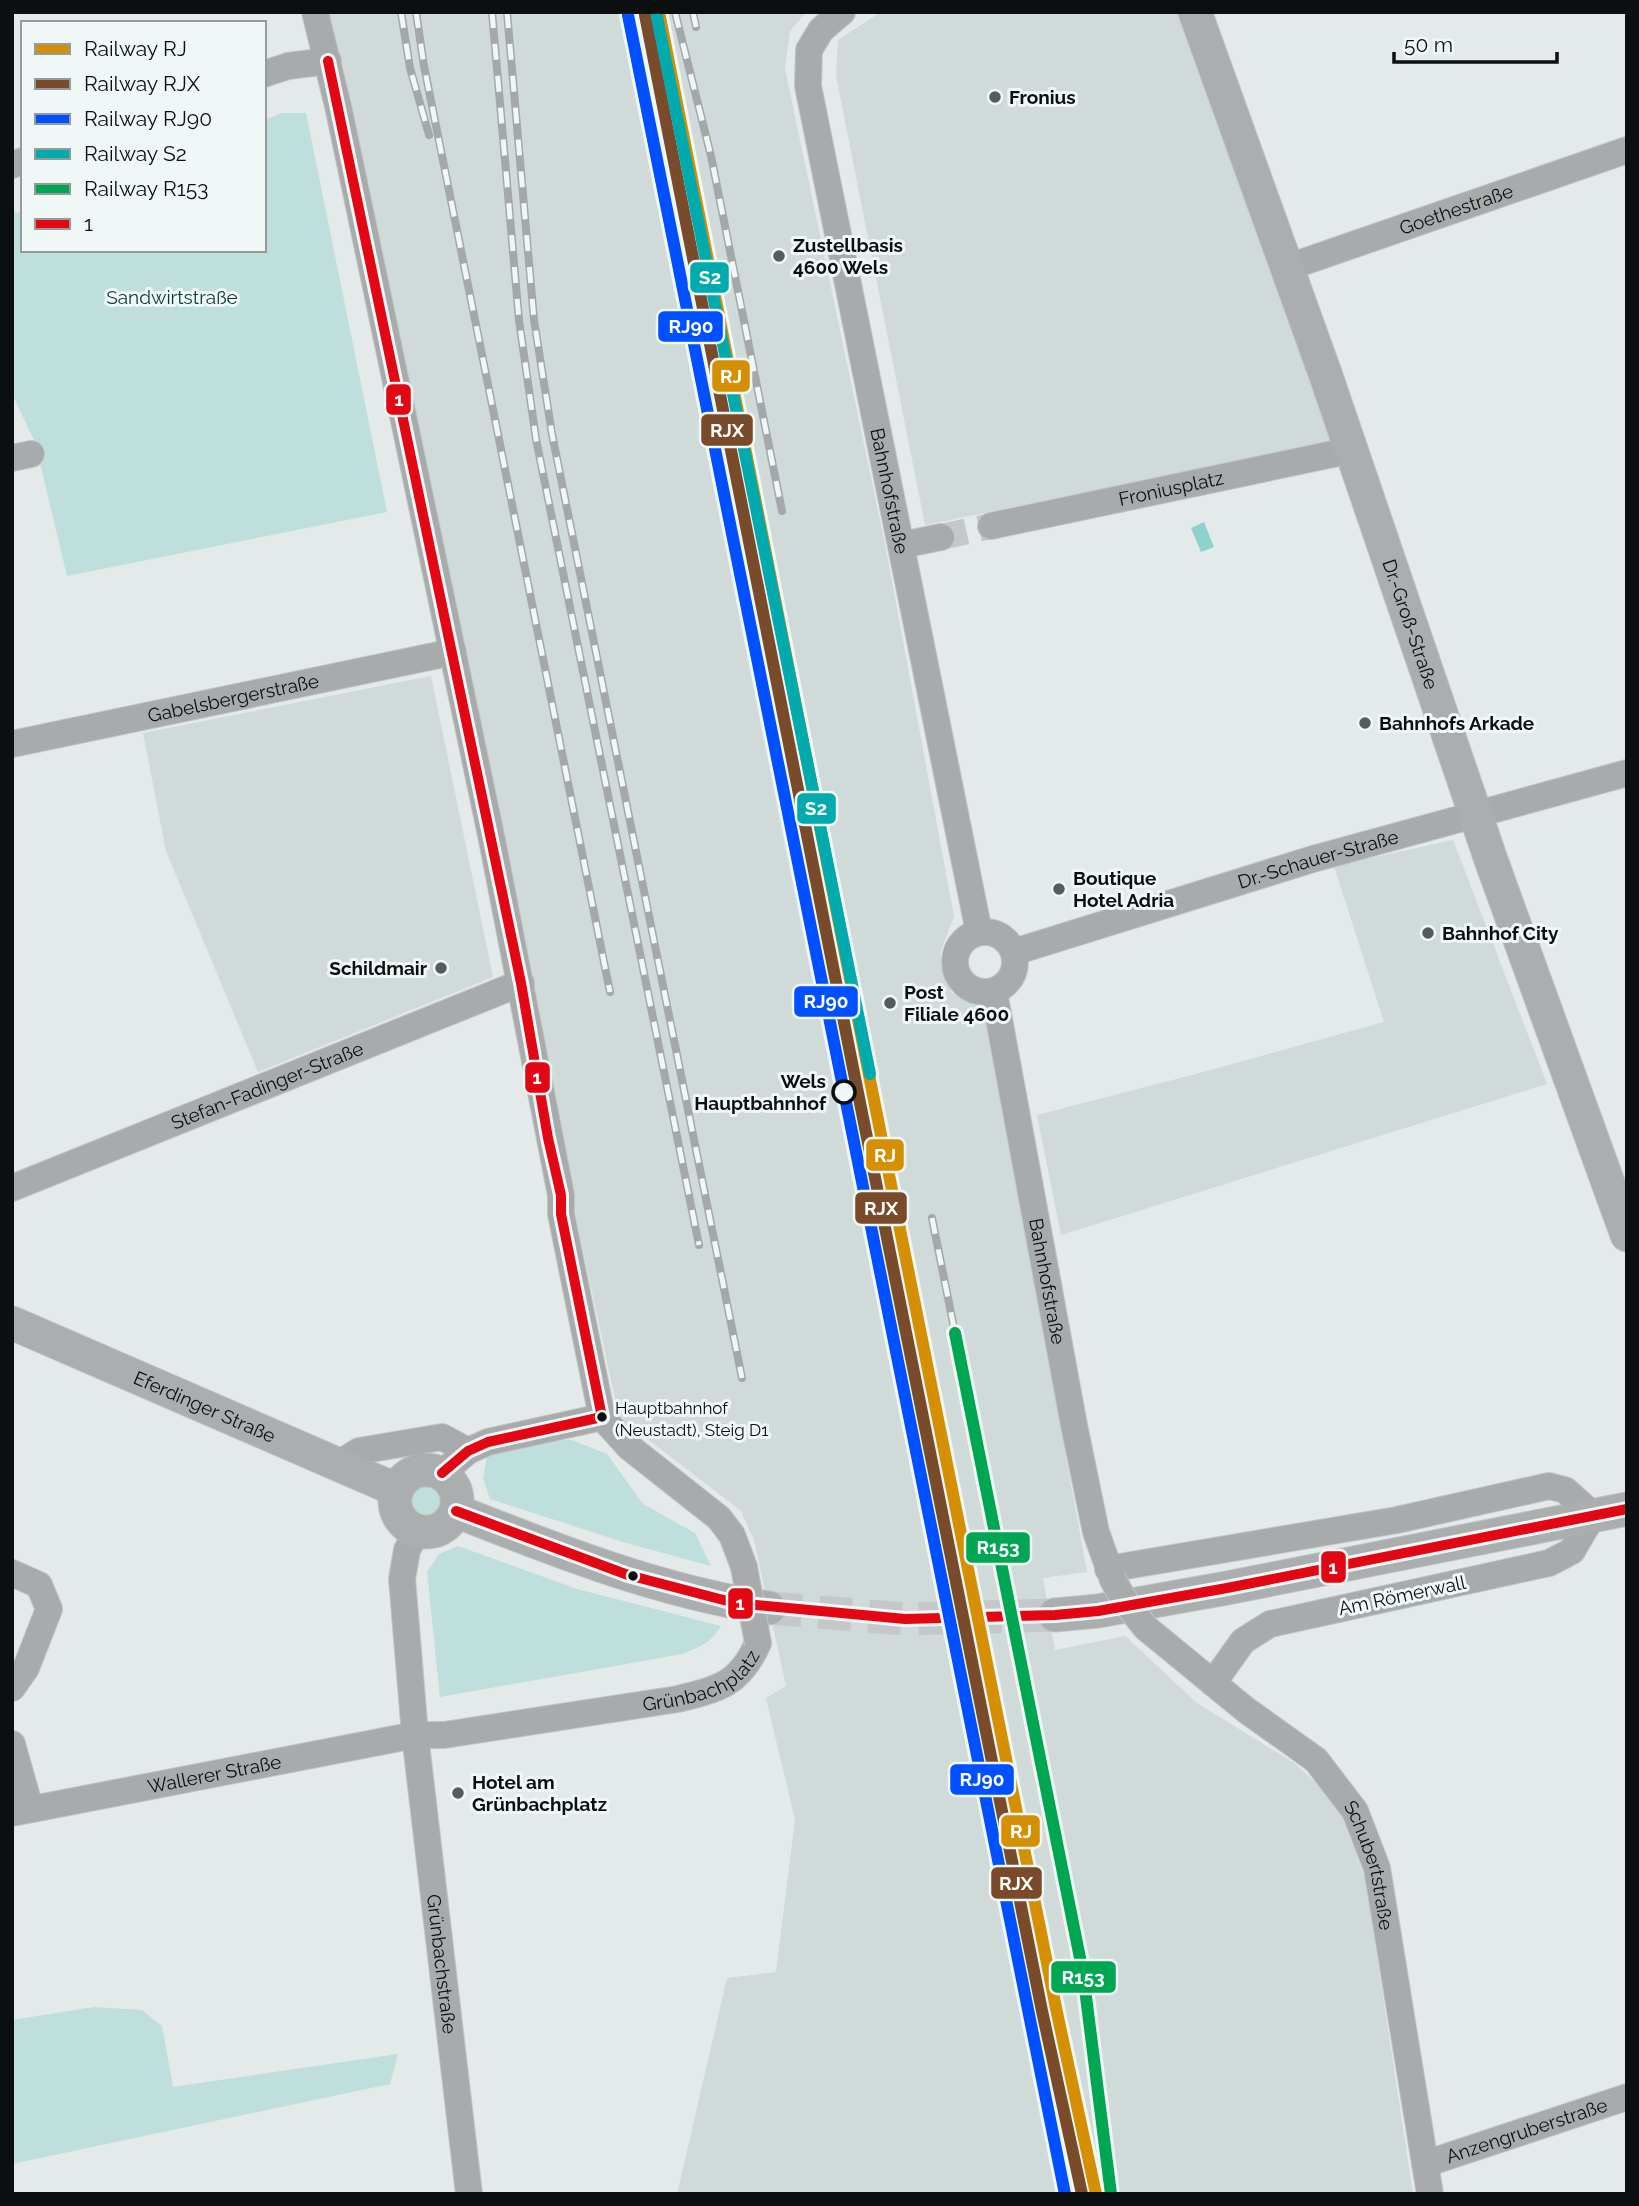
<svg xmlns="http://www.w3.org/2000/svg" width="1639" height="2206" font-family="Raleway,sans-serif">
  <rect width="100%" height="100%" fill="#e4e9e9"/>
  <g fill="#d0dad9">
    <polygon points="329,12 806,12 790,31 785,69 886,549 954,917 940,953 952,993 984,1007 1087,1572 1043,1578 1055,1650 1125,1636 1197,1703 1294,1763 1341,1805 1365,1878 1413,2194 677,2194 727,1978 776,1972 795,1820 766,1698 786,1686 754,1540 741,1511 619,1417 516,940"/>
    <polygon points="881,12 1181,12 1332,442 925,525 836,76 838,40"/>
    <polygon points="431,676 493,977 258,1072 166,851 143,733"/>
    <polygon points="1453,840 1547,1084 1061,1235 1037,1115 1196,1074 1384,1022 1334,866"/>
  </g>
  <g fill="#bedfdc">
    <polygon points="282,113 306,113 387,512 67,576 35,442 12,394 12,206 16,213 23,211 23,250 264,250 264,120"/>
    <polygon points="535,1439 572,1440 607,1454 643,1504 695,1533 711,1566 623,1542 490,1499 483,1478 487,1457"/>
    <circle cx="427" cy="1502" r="18"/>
    <path d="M458 1546 577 1589 721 1626C711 1643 700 1647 682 1654L440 1697 427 1572 439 1554Z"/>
    <polygon points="94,2007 142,2010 162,2026 173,2087 398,2054 390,2084 12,2164 12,2020"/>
  </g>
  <polygon fill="#8ed2cd" points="1204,522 1214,547 1201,552 1191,528"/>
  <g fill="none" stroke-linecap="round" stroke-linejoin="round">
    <polyline stroke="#c4c8c8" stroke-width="26" stroke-dasharray="26 13" stroke-linecap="butt" points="941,537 991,526"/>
    <polyline stroke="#c4c8c8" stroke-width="33" stroke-dasharray="33 17" stroke-linecap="butt" points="769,1608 905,1619 1055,1615"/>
    <defs>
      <g id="minor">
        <polyline points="315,12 338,106 492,840 561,1195 561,1214 602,1417"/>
        <path id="s1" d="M842 12 821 30 809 50 808 86 979 932"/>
        <polyline points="264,74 288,66 328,61"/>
        <polyline points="12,165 23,161"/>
        <path id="s2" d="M1286 268 1627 150"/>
        <polyline points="12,458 31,454"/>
        <path id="s3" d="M991 526 1352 450"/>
        <polyline points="902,545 941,537"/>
        <path id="s4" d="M12 744 453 652"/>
        <circle cx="985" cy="962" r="30"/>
        <path id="s5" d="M1014 952 1313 859 1627 773"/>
        <path id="s6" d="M994 992 1074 1425 1096 1532 1113 1580"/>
        <path id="s7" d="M12 1188 521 983"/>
        <polyline points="602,1417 629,1447 719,1518 732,1535 744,1567"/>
        <polyline points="337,1465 359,1451 442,1437 468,1451"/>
        <polyline points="442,1473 468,1451 488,1442 602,1417"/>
        <path id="s8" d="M417 1531 407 1550 402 1579 415 1735 469 2194"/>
        <polyline points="1108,1569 1397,1520 1549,1486 1565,1490 1593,1515 1572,1551 1549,1563 1270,1624 1243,1641 1213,1683"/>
        <polyline points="12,1573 39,1585 49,1609 26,1668 12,1688"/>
        <path id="s9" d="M1146 1628 1246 1710 1316 1760 1355 1811 1377 1868 1430 2194"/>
        <polyline points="12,1744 30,1808"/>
        <path id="s10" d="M12 1813 415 1735H444L678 1699C719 1689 740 1684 758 1643"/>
        <path id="s11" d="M1425 2164 1627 2097"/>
      </g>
      <g id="major">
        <path id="s12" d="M1195 12 1326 376 1491 860 1627 1235"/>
        <path id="s13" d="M12 1323 397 1490"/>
        <circle cx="426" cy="1501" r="31"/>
        <path d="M456 1511C557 1551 661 1592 769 1608"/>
        <polyline points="1055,1615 1098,1611 1227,1588 1627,1509"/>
      </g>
    </defs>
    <use href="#minor" stroke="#c2c5c5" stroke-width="28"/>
    <use href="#major" stroke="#c2c5c5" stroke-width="35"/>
    <use href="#minor" stroke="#a8abab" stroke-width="26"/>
    <use href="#major" stroke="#aaaeae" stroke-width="33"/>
    <defs>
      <g id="rail">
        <polyline points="401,12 410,68 429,135"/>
        <polyline points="416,12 424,66 610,992"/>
        <polyline points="492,12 519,320 536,439 699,1245"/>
        <polyline points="507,12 534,320 552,434 742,1378"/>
        <polyline points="675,12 711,156 782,511"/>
        <polyline points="693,12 696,27"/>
        <polyline points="932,1218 955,1333"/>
      </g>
    </defs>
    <use href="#rail" stroke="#a4a8a8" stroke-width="8"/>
    <use href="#rail" stroke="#f0f8f7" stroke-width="5" stroke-dasharray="16" stroke-linecap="butt"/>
    <defs>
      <g id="minor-bridge">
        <polyline points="744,1567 758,1643"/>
        <polyline points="1113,1580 1126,1603 1146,1628"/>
      </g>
    </defs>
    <use href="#minor-bridge" stroke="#c2c5c5" stroke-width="28" stroke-linecap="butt"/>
    <use href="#minor-bridge" stroke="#a8abab" stroke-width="26"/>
    <defs>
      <g id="bus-1">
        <polyline points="328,61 521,983 548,1138 561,1195 561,1214 602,1417"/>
        <polyline points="442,1473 468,1451 488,1442 602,1417"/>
        <polyline points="456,1511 628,1575 735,1603 905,1619 1055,1615 1098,1611 1227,1588 1627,1509"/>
      </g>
    </defs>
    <use href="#bus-1" stroke="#f0f8f7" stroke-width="16"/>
    <use href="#bus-1" stroke="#e30613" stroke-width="10"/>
    <defs>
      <polyline id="rail-1" points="659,12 869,1075 1056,2008 1096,2194"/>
      <polyline id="rail-2" points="645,15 855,1078 1042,2011 1082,2194"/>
      <polyline id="rail-3" points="628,15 1065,2194"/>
      <polyline id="rail-4" points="656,12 870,1074"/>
      <polyline id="rail-5" points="955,1333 1083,1973 1111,2194"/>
    </defs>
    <use href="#rail-1" stroke="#f0f8f7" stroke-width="18"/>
    <use href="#rail-2" stroke="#f0f8f7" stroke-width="18"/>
    <use href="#rail-3" stroke="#f0f8f7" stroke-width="18"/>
    <use href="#rail-4" stroke="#f0f8f7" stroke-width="18"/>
    <use href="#rail-5" stroke="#f0f8f7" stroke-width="18"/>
    <use href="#rail-1" stroke="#d48f02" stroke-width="12"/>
    <use href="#rail-2" stroke="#7a4b2a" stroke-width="12"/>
    <use href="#rail-3" stroke="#0050ff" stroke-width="12"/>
    <use href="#rail-4" stroke="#00aaad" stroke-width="12"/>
    <use href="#rail-5" stroke="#00a651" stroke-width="12"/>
  </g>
  <g fill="#585b5b" stroke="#f0f8f7" stroke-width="2.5">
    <circle cx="995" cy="97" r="7"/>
    <circle cx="779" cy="256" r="7"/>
    <circle cx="1365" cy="723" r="7"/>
    <circle cx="1059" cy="889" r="7"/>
    <circle cx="1428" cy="933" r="7"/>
    <circle cx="441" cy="968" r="7"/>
    <circle cx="890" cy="1003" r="7"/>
    <circle cx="458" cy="1793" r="7"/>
  </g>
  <circle fill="#f0f8f7" stroke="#0c0f0f" stroke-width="3.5" cx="844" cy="1092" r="11"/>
  <g fill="#0c0f0f" stroke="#f0f8f7" stroke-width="2.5">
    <circle cx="602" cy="1417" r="6"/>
    <circle cx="633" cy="1576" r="6"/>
  </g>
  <g text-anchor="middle" stroke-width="6" stroke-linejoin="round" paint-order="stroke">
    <g font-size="17" fill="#0c0f0f" stroke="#f0f8f7" text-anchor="start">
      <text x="615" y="1414">Hauptbahnhof<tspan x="615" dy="22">(Neustadt), Steig D1</tspan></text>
    </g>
    <g font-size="19" font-weight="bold" fill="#0c0f0f" stroke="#f0f8f7" text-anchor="start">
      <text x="1009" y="104">Fronius</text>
      <text x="793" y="252">Zustellbasis<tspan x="793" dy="22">4600 Wels</tspan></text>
      <text x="1379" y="730">Bahnhofs Arkade</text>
      <text x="1073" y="885">Boutique<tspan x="1073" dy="22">Hotel Adria</tspan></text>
      <text x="1442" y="940">Bahnhof City</text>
      <text x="427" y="975" text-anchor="end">Schildmair</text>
      <text x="904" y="999">Post<tspan x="904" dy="22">Filiale 4600</tspan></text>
      <text x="472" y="1789">Hotel am<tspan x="472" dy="22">Grünbachplatz</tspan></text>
    </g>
    <g font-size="19" fill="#0c0f0f" stroke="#f0f8f7">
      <text dy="7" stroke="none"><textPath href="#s2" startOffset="180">Goethestraße</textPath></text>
      <text dy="7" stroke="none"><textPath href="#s3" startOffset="184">Froniusplatz</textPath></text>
      <text dy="7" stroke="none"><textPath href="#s1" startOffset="500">Bahnhofstraße</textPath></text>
      <text dy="7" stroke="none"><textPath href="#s12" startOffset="649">Dr.-Groß-Straße</textPath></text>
      <text dy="7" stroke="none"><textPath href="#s4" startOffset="226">Gabelsbergerstraße</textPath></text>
      <text dy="7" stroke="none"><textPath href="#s5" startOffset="318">Dr.-Schauer-Straße</textPath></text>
      <text dy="7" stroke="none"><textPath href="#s7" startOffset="275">Stefan-Fadinger-Straße</textPath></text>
      <text dy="7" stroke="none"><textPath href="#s6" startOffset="294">Bahnhofstraße</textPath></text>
      <text dy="7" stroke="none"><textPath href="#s13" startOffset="210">Eferdinger Straße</textPath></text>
      <text transform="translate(1402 1595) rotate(-12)" y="7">Am Römerwall</text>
      <text dy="7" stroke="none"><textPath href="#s10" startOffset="705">Grünbachplatz</textPath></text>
      <text dy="7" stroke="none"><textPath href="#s10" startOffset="206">Wallerer Straße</textPath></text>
      <text dy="7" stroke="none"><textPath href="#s9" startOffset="336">Schubertstraße</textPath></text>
      <text dy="7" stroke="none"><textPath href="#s8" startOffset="438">Grünbachstraße</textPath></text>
      <text dy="7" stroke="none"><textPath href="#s11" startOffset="107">Anzengruberstraße</textPath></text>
    </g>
    <g font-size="19" fill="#093835" stroke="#f0f8f7">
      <text x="172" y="304">Sandwirtstraße</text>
    </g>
    <g font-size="19" font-weight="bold" fill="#0c0f0f" stroke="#f0f8f7" text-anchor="end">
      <text x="826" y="1088">Wels<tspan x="826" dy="22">Hauptbahnhof</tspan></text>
    </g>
  </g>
  <g stroke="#f0f8f7" stroke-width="2.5">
    <rect x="689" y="261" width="41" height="33" rx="7" fill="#00aaad"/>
    <rect x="657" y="310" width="67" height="33" rx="7" fill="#0050ff"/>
    <rect x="711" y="359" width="40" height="34" rx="7" fill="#d48f02"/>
    <rect x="385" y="383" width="27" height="33" rx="7" fill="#e30613"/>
    <rect x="700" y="413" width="54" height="34" rx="7" fill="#7a4b2a"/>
    <rect x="796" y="792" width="41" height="33" rx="7" fill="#00aaad"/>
    <rect x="793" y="985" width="66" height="33" rx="7" fill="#0050ff"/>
    <rect x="524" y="1061" width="27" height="33" rx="7" fill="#e30613"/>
    <rect x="865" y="1138" width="40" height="34" rx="7" fill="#d48f02"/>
    <rect x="854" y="1191" width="54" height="34" rx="7" fill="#7a4b2a"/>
    <rect x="965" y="1531" width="66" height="33" rx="7" fill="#00a651"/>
    <rect x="1320" y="1550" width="27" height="34" rx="7" fill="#e30613"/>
    <rect x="727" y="1587" width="27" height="33" rx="7" fill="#e30613"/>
    <rect x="949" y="1763" width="66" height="33" rx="7" fill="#0050ff"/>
    <rect x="1000" y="1814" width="41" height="34" rx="7" fill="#d48f02"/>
    <rect x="990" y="1866" width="53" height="34" rx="7" fill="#7a4b2a"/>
    <rect x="1050" y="1960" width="67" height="34" rx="7" fill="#00a651"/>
  </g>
  <g font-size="19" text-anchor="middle" font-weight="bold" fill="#fff">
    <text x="710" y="284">S2</text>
    <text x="691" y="333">RJ90</text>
    <text x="731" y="383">RJ</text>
    <text x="399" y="406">1</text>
    <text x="727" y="437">RJX</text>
    <text x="816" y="815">S2</text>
    <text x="826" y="1008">RJ90</text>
    <text x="537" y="1084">1</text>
    <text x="885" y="1162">RJ</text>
    <text x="881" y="1215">RJX</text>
    <text x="998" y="1554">R153</text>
    <text x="1333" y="1574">1</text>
    <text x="740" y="1610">1</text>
    <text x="982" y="1786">RJ90</text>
    <text x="1021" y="1838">RJ</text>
    <text x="1016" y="1890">RJX</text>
    <text x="1083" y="1984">R153</text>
  </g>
  <rect width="1639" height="2206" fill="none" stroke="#0c0f0f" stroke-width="28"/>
  <rect x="21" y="21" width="245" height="231" fill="#f0f8f7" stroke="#959b9a" stroke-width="2"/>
  <rect x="35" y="44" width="35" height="10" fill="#d48f02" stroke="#959b9a" stroke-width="2"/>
  <text x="84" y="56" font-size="21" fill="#0c0f0f">Railway RJ</text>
  <rect x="35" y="79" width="35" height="10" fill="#7a4b2a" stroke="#959b9a" stroke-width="2"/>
  <text x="84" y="91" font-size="21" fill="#0c0f0f">Railway RJX</text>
  <rect x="35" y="114" width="35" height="10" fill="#0050ff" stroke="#959b9a" stroke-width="2"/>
  <text x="84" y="126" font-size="21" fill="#0c0f0f">Railway RJ90</text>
  <rect x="35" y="149" width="35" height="10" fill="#00aaad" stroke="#959b9a" stroke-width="2"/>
  <text x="84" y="161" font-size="21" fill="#0c0f0f">Railway S2</text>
  <rect x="35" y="184" width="35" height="10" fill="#00a651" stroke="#959b9a" stroke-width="2"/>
  <text x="84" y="196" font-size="21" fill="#0c0f0f">Railway R153</text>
  <rect x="35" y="219" width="35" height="10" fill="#e30613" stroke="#959b9a" stroke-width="2"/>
  <text x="84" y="231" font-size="21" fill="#0c0f0f">1</text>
  <path d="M1394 52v10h163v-10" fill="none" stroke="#0c0f0f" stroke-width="3.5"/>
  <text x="1404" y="52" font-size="21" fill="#0c0f0f" stroke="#f0f8f7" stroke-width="5" paint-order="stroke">50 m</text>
</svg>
